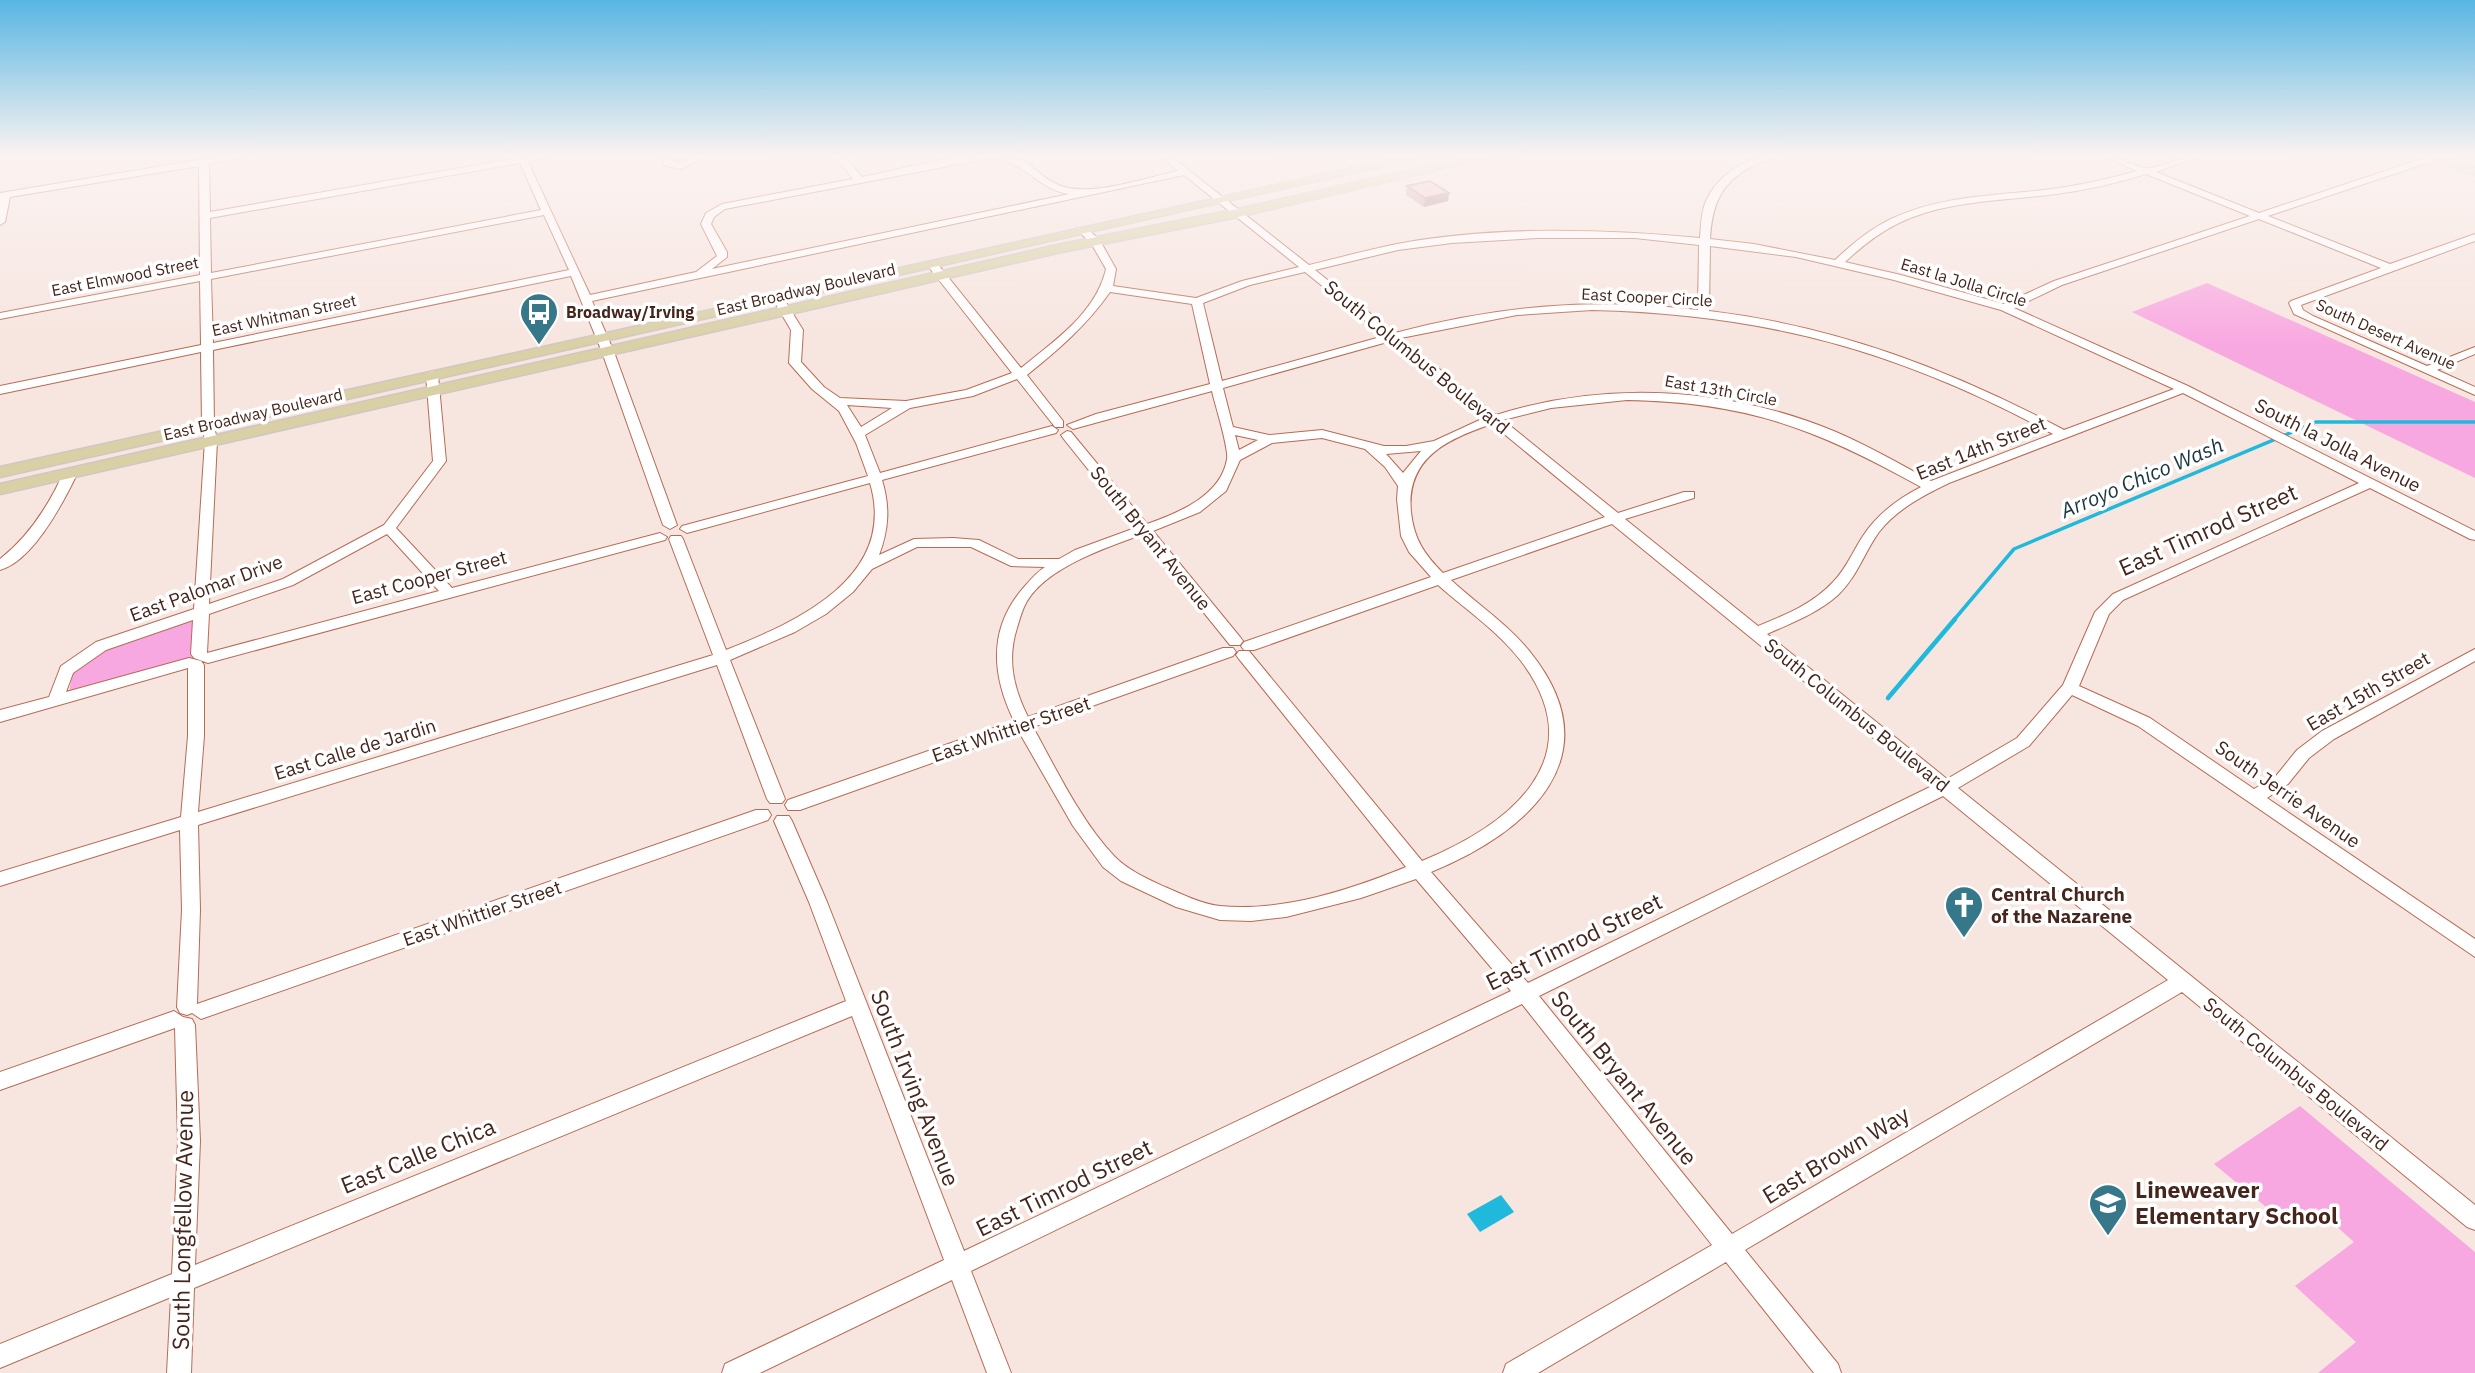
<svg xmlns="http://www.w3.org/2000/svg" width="2475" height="1373" font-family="'IBM Plex Sans',sans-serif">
  <rect width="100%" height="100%" fill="#f7e5df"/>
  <g fill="#f8a8e0">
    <polygon points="2207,283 2475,402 2475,478 2132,312"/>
    <polygon points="198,615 196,657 69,693 73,669 104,647"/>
    <polygon points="2300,1106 2475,1252 2475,1373 2318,1373 2356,1342 2295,1286 2354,1242 2316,1208 2289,1226 2214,1164"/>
  </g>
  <polygon fill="#20b9db" points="1501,1195 1514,1212 1480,1232 1467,1214"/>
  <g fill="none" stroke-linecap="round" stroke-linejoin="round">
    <polyline stroke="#20b9db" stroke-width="3.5" points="1953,621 2014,549 2316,422 2475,422"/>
    <polyline stroke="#20b9db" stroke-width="4.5" points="1888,698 1955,619"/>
    <defs>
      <g id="minor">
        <path d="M200 154H208L209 159 239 154H260L209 164 210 212 517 158 516 154H524L526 157 560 154 528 162 590 295 696 272 717 256 701 224 706 213 722 204 853 179 833 154H842L862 177C902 169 965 151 1004 154 1025 155 1036 174 1054 183 1086 200 1143 178 1178 171L1158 154H1168L1309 265C1338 258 1367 250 1397 244 1491 226 1605 229 1700 238 1701 226 1701 212 1706 201 1718 173 1753 153 1782 154 1773 160 1761 162 1751 167 1720 183 1712 206 1710 239L1754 244 1835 260C1852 244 1870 229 1891 219 1943 194 2003 196 2059 188 2085 184 2112 178 2137 171L2099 154C2118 154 2132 167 2147 168 2162 169 2186 154 2207 154L2156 172 2259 213 2430 156H2436V160L2268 216 2390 264 2475 234V241L2301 305 2303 310 2313 316 2427 366 2475 347V354L2437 370 2475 387V395L2294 314 2289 303 2291 301 2381 268 2259 219 2062 285 2014 308 2188 386 2475 531V540L2470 539 2370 488 2123 600 2109 614 2079 686 2150 718 2254 789 2276 776 2297 750 2322 731 2475 649V661L2334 739 2309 758 2288 784 2267 798 2475 939V957L2138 726 2072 695 2029 746 1958 788 2475 1205V1230L2467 1227 2182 992 1745 1250 1838 1364 1841 1373H1814L1726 1262 1538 1373H1503L1506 1364 1712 1245 1522 1004 971 1271 1011 1373H987L952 1280 760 1373H722L725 1364 944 1260 852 1016 194 1288 191 1373H167L171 1297 0 1368V1344L172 1274 178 1141 175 1028 0 1090V1072L174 1011 183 1017 192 1019 195 1025 200 1141 195 1265 846 1001 809 902 774 821 777 816H789L792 821 827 902 964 1251 1511 991 1416 879 1361 898 1286 917 1251 921 1220 920 1176 907 1121 881 1103 867 1073 826 1019 732 800 810H788L785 805 788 800 1014 721C991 674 988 627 1025 586 1031 579 1037 572 1045 567L1011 566 971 547H917L872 569 853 592 826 614 795 632 730 660 785 799 782 803H770L767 799 717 665 198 825 200 910 197 1004 756 810H768L771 815 768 820 201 1019 192 1013 187 1015 180 1013 177 1007 182 910 180 830 0 886V872L181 817 188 736V668L0 722V710L49 697 61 666 96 642 194 609 205 441 202 425 201 352 0 394V386L201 345 200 281 0 319V313L200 275 199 166 10 197 5 222 0 225V193L199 160ZM990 158C1026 161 1035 188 1069 194L712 269 727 257V252L711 224 714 217 725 209ZM520 163 541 210 211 273 210 218ZM2146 174 2250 216 2054 281 2004 304 1901 275 1845 262C1861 247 1877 234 1897 224 1945 200 2004 201 2056 194 2087 190 2117 183 2146 174ZM1184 175 1299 267 1242 281 1196 298 1113 286 1116 269 1099 239 1086 228H1078L1077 230 1091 243 1106 269C1096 313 1054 341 1021 368L936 262H928V266L1012 373 966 390 906 401 840 398 824 387 801 362 803 330 782 296H774L772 298 791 330 789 363 812 389 839 411 856 443 868 476 682 526 680 529 687 533 870 483C898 577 797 622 726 650L683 539 681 536H671L669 539 713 655 198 812 204 736V665L201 661 189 658 66 692 73 673 106 650 193 620 191 654 194 658 208 663 665 540 667 537 660 533 452 588 396 528 446 461 438 375 432 371 426 375 433 461 384 525 283 579 209 604 217 441 214 425 213 350 571 276 602 352 663 525 670 529 677 525 614 352 592 301ZM544 215 569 270 213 343 211 279ZM1538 238H1635L1699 245 1698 310C1592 297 1497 306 1395 333L1315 270 1398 250 1452 243ZM1710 246 1796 257 1894 280 2001 310 2174 389 2064 430C1952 370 1836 326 1709 311ZM1305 272 1384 336 1222 381 1203 303 1250 285ZM1110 292 1192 304 1210 384 1096 414 1067 425 1073 429 1212 391C1215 405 1229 448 1227 459 1221 496 1178 513 1147 524L1071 432 1067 431 1061 435 1063 438 1135 528 1075 550 1059 559H1018L979 540 953 538 914 539 879 555C889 529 890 506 882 480L1056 433 1058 430 1052 426 880 473 865 435 910 408 973 396 1017 379 1055 427H1063V421L1027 375C1058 350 1087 325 1110 292ZM1592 310C1766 314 1900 351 2053 434L1931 481C1900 464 1869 446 1836 432 1729 387 1607 380 1496 415L1401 338 1517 315ZM1391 341 1484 418 1434 441 1406 446H1384L1322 430 1269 435 1233 427 1223 388ZM2183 393 2359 483 2113 594 2095 612 2063 685 2017 738 1947 779 1767 634C1792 623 1818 613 1838 595 1857 577 1864 553 1879 532 1897 509 1924 495 1949 483ZM1627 400C1747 402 1817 429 1921 487 1898 499 1877 514 1863 536 1853 551 1846 569 1833 582 1813 604 1785 615 1758 626L1625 519 1694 498V492H1684L1618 513 1503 420 1551 408ZM847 405 892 408 861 427ZM1492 424 1605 517 1443 573C1424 554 1414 539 1411 512 1406 458 1447 439 1492 424ZM1235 435 1258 440 1239 450ZM1322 438 1365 449 1385 467 1398 486 1397 499 1401 536 1409 552 1431 577 1244 642 1241 646 1244 650H1254L1438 585C1466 610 1498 631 1521 661 1595 759 1509 825 1422 861L1249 651H1239L1236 655 1239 659 1406 867C1350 890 1282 912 1220 906 1201 904 1182 894 1165 887 1148 879 1129 871 1115 857 1082 823 1056 769 1033 727L1233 656 1236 652 1233 648H1223L1028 717C1013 687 1007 659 1017 628 1019 621 1021 614 1024 607 1041 569 1105 548 1141 535L1230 645H1240L1243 641 1240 637 1153 531 1200 512 1226 491 1240 460 1272 443ZM1421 451 1403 473 1386 454ZM1612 524 1932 786 1528 983 1431 872C1529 832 1614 756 1530 652 1508 624 1477 604 1451 580ZM387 534 439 591 207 653 209 614 293 585ZM1943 796 2168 980 1732 1234 1539 996Z"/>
        <path d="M673 154H697L701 160 680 169 663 165 666 156ZM682 157 691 159 679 163 672 161Z"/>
        <polygon points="2440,154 2452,154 2444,158"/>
        <path d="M70 470 77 474C63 503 33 561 0 570V559C23 541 40 518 54 492 59 484 61 473 70 470Z"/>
      </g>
      <g id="major">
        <polygon points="1416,154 1436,154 0,477 0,467"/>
        <polygon points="1483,154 1503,154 1238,217 1062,252 0,494 0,484 1062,244 1238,209"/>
        <polygon points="2414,154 2431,154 2475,168 2475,175"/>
      </g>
    </defs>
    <use href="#minor" stroke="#b86b53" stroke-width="2"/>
    <use href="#major" stroke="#cfc7c4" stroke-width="3"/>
    <use href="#minor" fill="#fff" fill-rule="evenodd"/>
    <use href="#major" fill="#d9d0a5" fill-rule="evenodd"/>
  </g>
  <polygon fill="#d1a3a3" points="1407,186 1449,193 1448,201 1424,207 1406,195"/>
  <polygon fill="#aa8484" points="1449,193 1448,201 1424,207 1425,198"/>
  <polygon fill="#f3bdbd" stroke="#aa8484" stroke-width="2" points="1430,181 1449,193 1425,198 1407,186"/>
  <linearGradient id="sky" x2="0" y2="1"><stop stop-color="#58b6e3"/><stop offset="0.45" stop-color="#fbf3f1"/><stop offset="1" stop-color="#fbf3f1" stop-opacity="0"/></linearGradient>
  <rect width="2475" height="346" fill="url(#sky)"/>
  <defs>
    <symbol id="bus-pin" viewBox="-11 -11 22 30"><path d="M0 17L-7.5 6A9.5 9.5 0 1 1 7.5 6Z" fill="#36788a" stroke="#fff"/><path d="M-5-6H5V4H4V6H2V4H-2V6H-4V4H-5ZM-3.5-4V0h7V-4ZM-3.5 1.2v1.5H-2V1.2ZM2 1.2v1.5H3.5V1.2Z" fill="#fff"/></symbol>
    <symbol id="church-pin" viewBox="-11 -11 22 30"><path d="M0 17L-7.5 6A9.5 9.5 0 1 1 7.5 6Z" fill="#36788a" stroke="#fff"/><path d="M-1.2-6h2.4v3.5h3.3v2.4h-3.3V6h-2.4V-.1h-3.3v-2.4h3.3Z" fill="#fff"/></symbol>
    <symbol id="school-pin" viewBox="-11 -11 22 30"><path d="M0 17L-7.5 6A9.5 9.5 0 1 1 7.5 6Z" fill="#36788a" stroke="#fff"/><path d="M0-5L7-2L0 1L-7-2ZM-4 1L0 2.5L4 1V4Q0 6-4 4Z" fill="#fff"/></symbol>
  </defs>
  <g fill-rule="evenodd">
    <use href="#bus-pin" x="517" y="290" width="44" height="60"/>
    <use href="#church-pin" x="1942" y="883" width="44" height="60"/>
    <use href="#school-pin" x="2086" y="1181" width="44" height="60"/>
  </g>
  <g text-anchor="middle" stroke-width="7" stroke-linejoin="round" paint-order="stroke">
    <g font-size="16" fill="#46261c" stroke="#fff">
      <text transform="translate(125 276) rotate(-11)" y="6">East Elmwood Street</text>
      <text transform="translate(1964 282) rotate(17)" y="6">East la Jolla Circle</text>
      <text transform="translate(806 289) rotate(-13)" y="6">East Broadway Boulevard</text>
      <text transform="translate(1647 297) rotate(3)" y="6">East Cooper Circle</text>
      <text transform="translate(284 315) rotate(-12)" y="6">East Whitman Street</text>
      <text transform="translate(2386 334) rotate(24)" y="6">South Desert Avenue</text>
      <text transform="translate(1721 390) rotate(10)" y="6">East 13th Circle</text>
      <text transform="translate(253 414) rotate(-13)" y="6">East Broadway Boulevard</text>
    </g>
    <g font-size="16" font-weight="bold" fill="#46261c" stroke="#fff" text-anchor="start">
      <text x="566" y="318">Broadway/Irving</text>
    </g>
    <g font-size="19" fill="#46261c" stroke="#fff">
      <text transform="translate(1417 357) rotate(39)" y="7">South Columbus Boulevard</text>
      <text transform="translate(2338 445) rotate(27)" y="7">South la Jolla Avenue</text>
      <text transform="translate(1981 448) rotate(-22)" y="7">East 14th Street</text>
      <text transform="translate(1151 538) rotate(51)" y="7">South Bryant Avenue</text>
      <text transform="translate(429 577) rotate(-15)" y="7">East Cooper Street</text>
      <text transform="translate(206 588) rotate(-20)" y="7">East Palomar Drive</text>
      <text transform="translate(2368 691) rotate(-30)" y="7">East 15th Street</text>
      <text transform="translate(1857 715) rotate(39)" y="7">South Columbus Boulevard</text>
      <text transform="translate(1011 729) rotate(-19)" y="7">East Whittier Street</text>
      <text transform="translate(355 749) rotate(-17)" y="7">East Calle de Jardin</text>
      <text transform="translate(2288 794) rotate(35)" y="7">South Jerrie Avenue</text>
      <text transform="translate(482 913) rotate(-19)" y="7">East Whittier Street</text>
      <text transform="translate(2296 1074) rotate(39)" y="7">South Columbus Boulevard</text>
    </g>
    <g font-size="19" font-weight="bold" fill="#46261c" stroke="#fff" text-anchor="start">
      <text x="1991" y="901">Central Church<tspan x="1991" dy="22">of the Nazarene</tspan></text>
    </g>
    <g font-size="21" font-style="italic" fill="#19363e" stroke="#fff">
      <text transform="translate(2142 478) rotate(-23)" y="7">Arroyo Chico Wash</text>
    </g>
    <g font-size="23" fill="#46261c" stroke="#fff">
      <text transform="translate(2208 530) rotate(-24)" y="8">East Timrod Street</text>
      <text transform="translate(1574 942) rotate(-26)" y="8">East Timrod Street</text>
      <text transform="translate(1624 1078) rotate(51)" y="8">South Bryant Avenue</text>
      <text transform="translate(915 1088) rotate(69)" y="8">South Irving Avenue</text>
      <text transform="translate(1836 1155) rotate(-31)" y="8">East Brown Way</text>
      <text transform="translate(418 1156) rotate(-22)" y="8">East Calle Chica</text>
      <text transform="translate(1064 1188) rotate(-26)" y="8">East Timrod Street</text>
      <text transform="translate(183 1220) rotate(-89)" y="8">South Longfellow Avenue</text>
    </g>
    <g font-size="23" font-weight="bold" fill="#46261c" stroke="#fff" text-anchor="start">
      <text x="2135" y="1198">Lineweaver<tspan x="2135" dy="26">Elementary School</tspan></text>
    </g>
  </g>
</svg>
